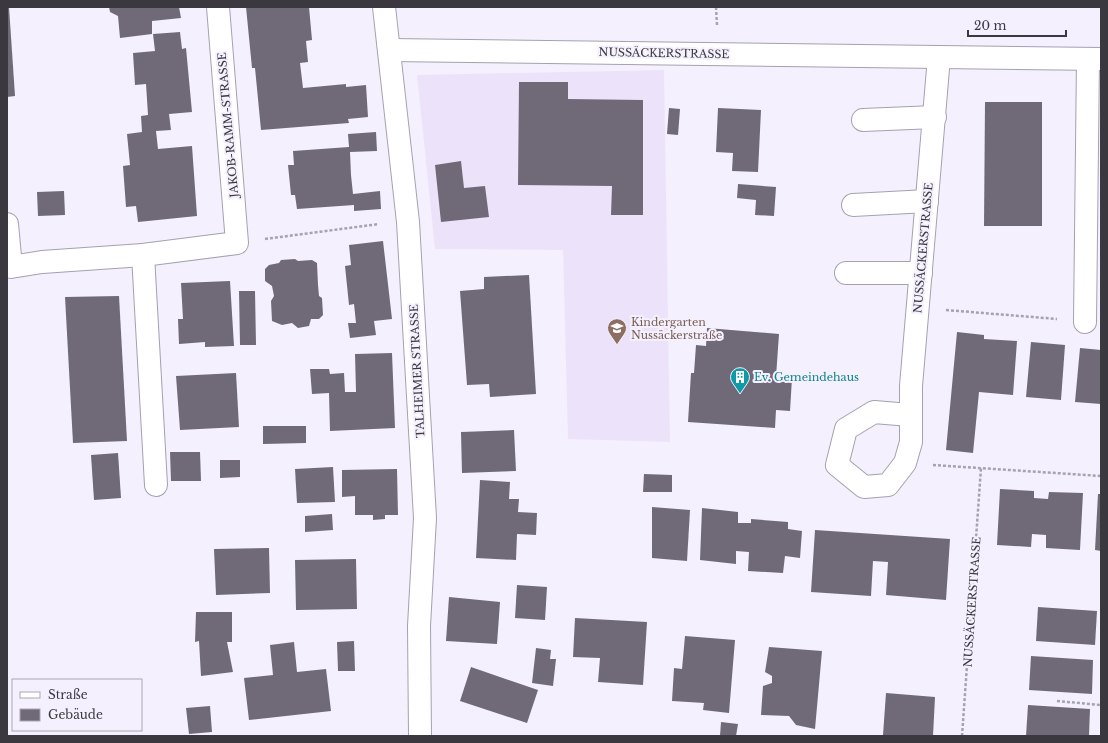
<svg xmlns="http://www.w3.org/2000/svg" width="1108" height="743" font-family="'Libre Baskerville',serif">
  <rect width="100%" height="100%" fill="#f5f0fd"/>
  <polygon fill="#ece3fa" points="664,70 670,442 568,439 563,250 435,249 417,75"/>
  <g fill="#706a78">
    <polygon points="7,7 9,7 15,96 7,97"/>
    <polygon points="109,7 179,7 181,18 152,21 152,34 120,38 118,16 110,12"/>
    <polygon points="246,7 309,7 312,40 306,41 308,62 300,63 303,88 346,84 346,87 366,85 368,117 348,119 349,123 261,130 255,68 252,68"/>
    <polygon points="180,32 182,49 186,48 192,112 169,114 171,130 156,131 158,149 192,146 197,216 138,222 136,206 126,207 123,166 130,165 127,134 142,132 141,116 148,115 146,84 135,85 133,53 155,51 153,34"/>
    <polygon points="519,82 568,82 568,99 643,100 643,215 611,215 612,186 518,185"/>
    <polygon points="985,102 1042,102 1042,226 984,226"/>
    <polygon points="669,108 680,109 678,135 667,134"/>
    <polygon points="718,108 761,110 758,172 732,171 733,153 716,152"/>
    <polygon points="376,132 377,151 350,152 351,175 353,194 380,191 381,209 354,211 354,205 297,209 295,195 291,195 288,165 294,165 293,151 349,147 348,134"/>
    <polygon points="461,161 464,188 485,186 489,217 441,222 435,165"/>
    <polygon points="738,184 776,187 774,216 755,215 756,200 737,198"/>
    <polygon points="64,191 65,215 38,216 37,192"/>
    <polygon points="383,241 392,319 374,321 376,335 350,338 348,323 356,323 354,304 349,305 345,266 351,265 349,245"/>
    <polygon points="295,259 298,261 312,260 317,263 318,285 319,296 322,298 323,315 319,319 311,319 309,326 298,328 292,323 282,325 272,321 271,301 274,296 272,286 265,281 265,269 269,265 279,263 281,260"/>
    <polygon points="529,275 536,394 490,397 489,384 467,385 460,291 484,289 484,277"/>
    <polygon points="230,281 234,346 205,347 205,342 179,344 178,319 183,319 181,283"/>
    <polygon points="239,291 255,291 256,345 240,345"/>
    <polygon points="119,296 127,441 73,443 65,297"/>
    <polygon points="707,328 779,334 776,377 792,378 790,411 776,410 775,428 688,422 691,373 694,373 696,345 706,346"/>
    <polygon points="957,332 984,335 984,339 1017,341 1013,395 979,392 973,453 946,450"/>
    <polygon points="1031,342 1065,345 1061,400 1026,397"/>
    <polygon points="1080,348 1101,350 1101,404 1075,402"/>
    <polygon points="392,353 395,428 330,431 329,393 312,394 310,369 329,369 330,374 344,373 345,392 356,392 355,354"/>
    <polygon points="236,373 239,427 180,430 176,376"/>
    <polygon points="263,426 306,426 306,443 263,444"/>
    <polygon points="514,430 516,471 462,473 461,432"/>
    <polygon points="170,452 200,452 201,481 171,481"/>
    <polygon points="118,453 121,498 94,500 91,455"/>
    <polygon points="220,460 240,460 240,477 220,478"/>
    <polygon points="333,467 335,502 297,503 295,469"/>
    <polygon points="397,469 398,515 385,515 385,519 373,520 373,515 355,515 355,496 342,497 342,470"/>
    <polygon points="644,474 672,475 672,492 643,492"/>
    <polygon points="480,480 510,482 509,499 519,499 518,512 537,513 536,535 517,534 516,560 476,558"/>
    <polygon points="1000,489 1034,491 1034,498 1048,499 1049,492 1083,493 1080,550 1046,548 1046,535 1032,534 1031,547 997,545"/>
    <polygon points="1098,494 1101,494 1101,551 1095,550"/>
    <polygon points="652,507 690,510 687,561 652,558"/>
    <polygon points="702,508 738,512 738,523 751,523 751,519 788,522 788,529 802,531 800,558 785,556 783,573 748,571 749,552 736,551 736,564 700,560"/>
    <polygon points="332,514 333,530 305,532 305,516"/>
    <polygon points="815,530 950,539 946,600 886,595 888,562 873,561 871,596 811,592"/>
    <polygon points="269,548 270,593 216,595 214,549"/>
    <polygon points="356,559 357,609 296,610 295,560"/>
    <polygon points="517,585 547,587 545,620 515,618"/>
    <polygon points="449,597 500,602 497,644 446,641"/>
    <polygon points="1038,607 1097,611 1095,645 1036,641"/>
    <polygon points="196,612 232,612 232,642 227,642 233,672 201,676 199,641 195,642"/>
    <polygon points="575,618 647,622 643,685 598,682 600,658 573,657"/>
    <polygon points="685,636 735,640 729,713 703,710 704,703 672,701 674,668 682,669"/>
    <polygon points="354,641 355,671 338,671 337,642"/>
    <polygon points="294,642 297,672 326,669 331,711 249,720 244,678 273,675 270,645"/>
    <polygon points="769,647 822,651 815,729 796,725 789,716 761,715 763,686 772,683 772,676 765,672"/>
    <polygon points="536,648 551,650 550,659 556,659 553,686 532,683"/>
    <polygon points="1031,656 1093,660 1092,694 1029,690"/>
    <polygon points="471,667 538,690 527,723 460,701"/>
    <polygon points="886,693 935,697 933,736 883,735"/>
    <polygon points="1028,705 1090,709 1089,736 1026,736"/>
    <polygon points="210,706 212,732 189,734 186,708"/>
    <polygon points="721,722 738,724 736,736 720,736"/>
  </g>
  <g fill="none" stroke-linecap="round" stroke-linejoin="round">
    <defs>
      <g id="minor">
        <polyline points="384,7 408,222 425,518 419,626 420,736"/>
        <polyline points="389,50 1101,59"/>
        <polyline points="863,120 935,117"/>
        <polyline points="853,205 927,201"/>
        <polyline points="7,224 11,267 42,262 143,255 237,243 218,7"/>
        <polyline points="143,255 156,485"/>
        <polyline points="846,273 921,273"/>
        <polyline points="1085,322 1088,59"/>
        <polyline points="910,415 874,412 846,429 837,465 864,487 888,485 905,463 911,442 911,386 939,57"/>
      </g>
    </defs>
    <use href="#minor" stroke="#a6a0af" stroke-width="24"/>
    <g stroke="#a7a3ae" stroke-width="2.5" stroke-dasharray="3 2" stroke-linecap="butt">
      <polyline points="716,7 717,25"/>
      <polyline points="265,239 379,224"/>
      <polyline points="946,310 1057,319"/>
      <polyline points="933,465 1101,476"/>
      <polyline points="1057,701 1101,705"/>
      <polyline points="962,736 981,468"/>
    </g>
    <use href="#minor" stroke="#fff" stroke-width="22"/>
  </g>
  <defs>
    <symbol id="school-pin" viewBox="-11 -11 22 30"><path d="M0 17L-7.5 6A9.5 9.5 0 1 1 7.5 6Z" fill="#8d6e63" stroke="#f5f0fd"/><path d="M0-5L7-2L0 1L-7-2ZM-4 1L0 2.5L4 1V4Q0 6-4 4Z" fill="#fff"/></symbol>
    <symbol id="building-pin" viewBox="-11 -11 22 30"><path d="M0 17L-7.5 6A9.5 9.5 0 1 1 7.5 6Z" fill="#0f9aa8" stroke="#f5f0fd"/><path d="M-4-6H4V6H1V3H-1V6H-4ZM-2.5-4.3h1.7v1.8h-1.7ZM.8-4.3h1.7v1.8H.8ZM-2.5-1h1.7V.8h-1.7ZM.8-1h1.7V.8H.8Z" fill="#fff"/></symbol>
  </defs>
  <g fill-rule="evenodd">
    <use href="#school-pin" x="606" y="317" width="22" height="30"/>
    <use href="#building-pin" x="729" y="366" width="22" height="30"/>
  </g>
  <g text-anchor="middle" stroke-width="4" stroke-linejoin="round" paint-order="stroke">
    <g font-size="11" fill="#3b383f" stroke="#f5f0fd">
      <text transform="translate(664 53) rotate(1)" y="4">NUSSÄCKERSTRASSE</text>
      <text transform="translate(228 125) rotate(-95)" y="4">JAKOB-RAMM-STRASSE</text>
      <text transform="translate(923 248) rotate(-85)" y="4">NUSSÄCKERSTRASSE</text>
      <text transform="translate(417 371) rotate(-93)" y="4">TALHEIMER STRASSE</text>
      <text transform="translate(972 602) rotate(-86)" y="4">NUSSÄCKERSTRASSE</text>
    </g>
    <g font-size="11" fill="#785e54" stroke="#f5f0fd" text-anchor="start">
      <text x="631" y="326">Kindergarten<tspan x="631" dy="13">Nussäckerstraße</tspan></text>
    </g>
    <g font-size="11" fill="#0d838f" stroke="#f5f0fd" text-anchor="start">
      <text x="754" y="381">Ev. Gemeindehaus</text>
    </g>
  </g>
  <rect width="1108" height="743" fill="none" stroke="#3b383f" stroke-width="16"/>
  <rect x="12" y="679" width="130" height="52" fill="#f5f0fd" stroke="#aba6b1"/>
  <rect x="20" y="692" width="20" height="6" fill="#ffffff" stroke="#aba6b1"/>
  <text x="48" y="699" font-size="12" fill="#3b383f">Straße</text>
  <rect x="20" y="709" width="20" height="12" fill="#706a78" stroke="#aba6b1"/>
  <text x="48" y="719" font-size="12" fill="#3b383f">Gebäude</text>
  <path d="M968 30v6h98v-6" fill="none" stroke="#3b383f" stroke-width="2"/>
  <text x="974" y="30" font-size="12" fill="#3b383f" stroke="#f5f0fd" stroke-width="3" paint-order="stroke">20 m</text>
</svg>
